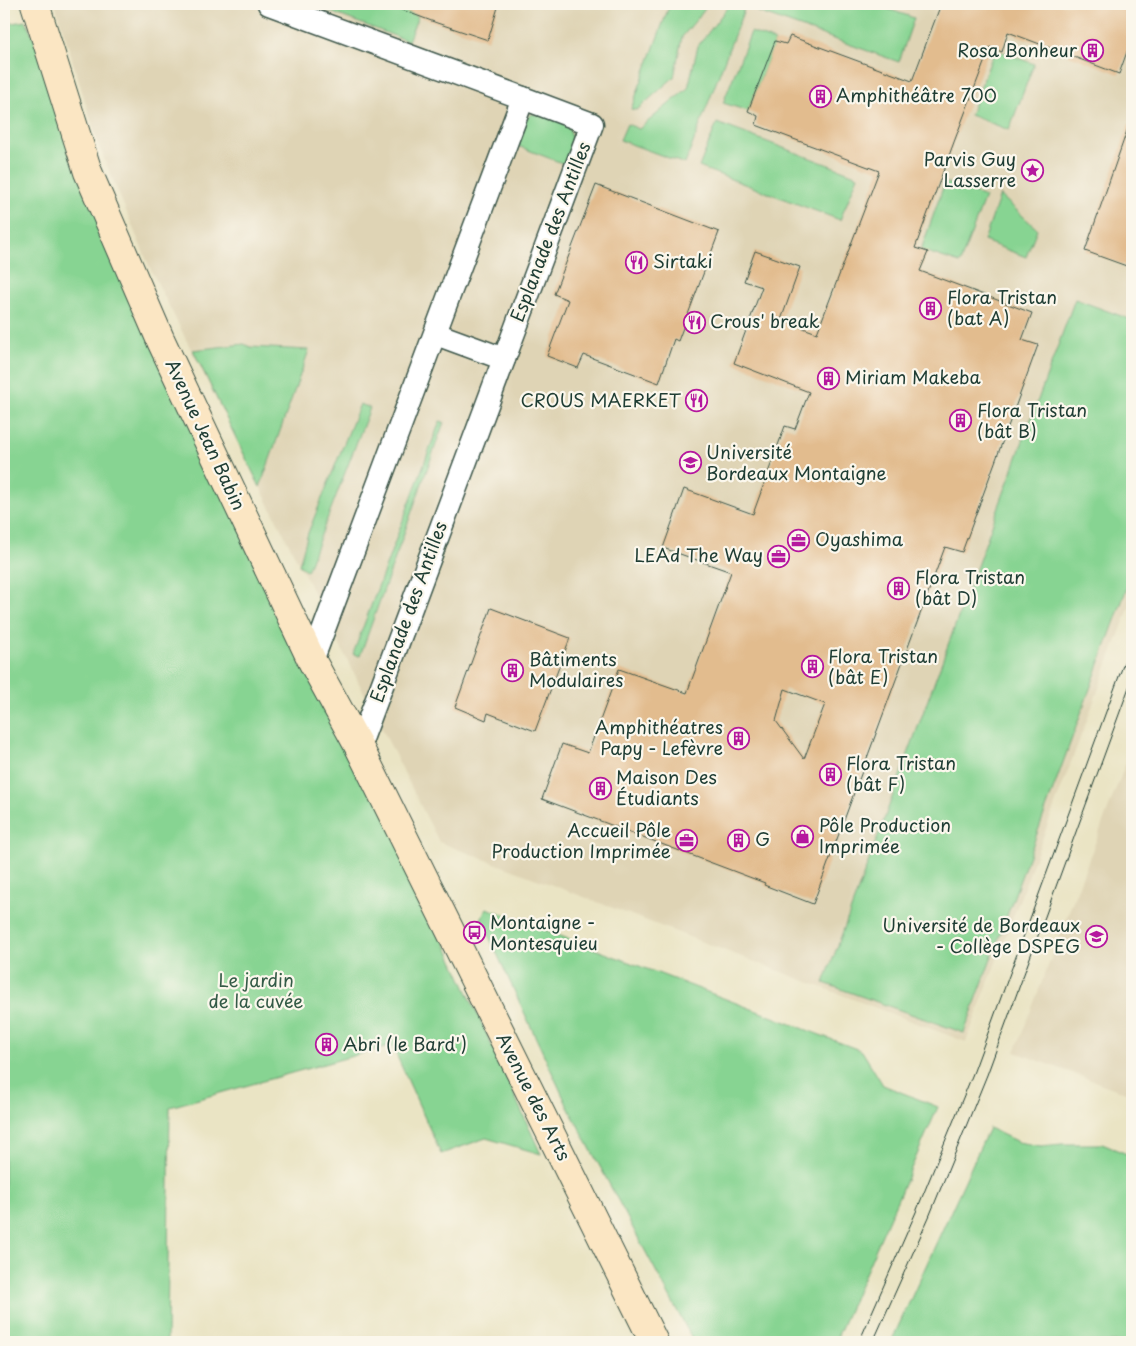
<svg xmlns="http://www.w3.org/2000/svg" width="1136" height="1346" font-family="'Playpen Sans',sans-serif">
  <rect width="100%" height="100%" fill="#fbf7ec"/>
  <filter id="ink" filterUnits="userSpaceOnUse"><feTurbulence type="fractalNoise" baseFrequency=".02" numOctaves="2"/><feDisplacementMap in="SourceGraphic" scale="10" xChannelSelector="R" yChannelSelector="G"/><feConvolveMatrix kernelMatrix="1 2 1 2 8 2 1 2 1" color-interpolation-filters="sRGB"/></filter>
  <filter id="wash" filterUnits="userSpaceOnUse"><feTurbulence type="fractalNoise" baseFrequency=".0096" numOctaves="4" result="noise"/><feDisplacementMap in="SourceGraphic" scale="20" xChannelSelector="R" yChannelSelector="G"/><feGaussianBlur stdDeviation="1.12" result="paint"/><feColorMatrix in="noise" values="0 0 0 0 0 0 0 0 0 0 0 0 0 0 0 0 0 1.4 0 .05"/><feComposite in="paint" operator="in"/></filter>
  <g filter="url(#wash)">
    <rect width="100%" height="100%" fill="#eae4c4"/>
    <g fill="#dfd4b5">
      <polygon points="55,4 1132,4 1132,600 966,1042 439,842 150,268 100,149"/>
      <polygon points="1132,747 1132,1095 1015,1052"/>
    </g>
    <g fill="#87d492" stroke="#538863">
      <polygon points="309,4 385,4 418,16 408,41"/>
      <polygon points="670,4 709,4 682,37 674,77 637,110 631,109"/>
      <polygon points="730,4 746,4 685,164 620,140 627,124 639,129 688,88 698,46"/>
      <polygon points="761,4 874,4 914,18 899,62 758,12"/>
      <polygon points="26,21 541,1154 486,1138 441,1154 392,1045 170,1107 167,1342 4,1342 4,24"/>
      <polygon points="751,32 775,41 748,111 723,103"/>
      <polygon points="995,49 1034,64 1009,130 970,115"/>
      <polygon points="532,114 554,115 569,128 574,146 567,165 510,143 519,124"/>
      <polygon points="717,123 858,176 840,220 699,167"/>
      <polygon points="945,182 985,197 960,263 921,250"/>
      <polygon points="1000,195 1037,229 1026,257 984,241"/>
      <polygon points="1075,299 1132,320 1132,574 964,1033 824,983"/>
      <polygon points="244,344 250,347 309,350 260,487 193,350"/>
      <polygon points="360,404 370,408 307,571 299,565 308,533"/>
      <polygon points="440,421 444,422 360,656 353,654"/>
      <polygon points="487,908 862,1051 883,1085 938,1107 835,1342 694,1342 568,1107 481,919"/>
      <polygon points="989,1128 1018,1142 1041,1146 1062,1144 1102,1144 1132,1156 1132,1342 909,1342 892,1340"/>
    </g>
    <g id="blocks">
      <g fill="#e2bc8e" fill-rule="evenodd">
        <polygon points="391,4 499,4 488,40 437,23 391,6"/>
        <path d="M941 4H1132V38L1119 74 1008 32 1002 52 990 47 954 142 915 248 928 252 920 271 1032 313 1022 340 1038 345 962 552 945 547 813 904 764 885 765 883 542 799 562 744 588 753 619 669 687 693 731 572 663 548 684 489 753 514 785 426 795 429 809 392 734 363 762 287 744 281 755 251 800 267 781 320 817 333 879 171 756 125 758 116 748 111 775 41 786 44 790 36 912 81ZM785 689 825 704 804 759 776 721Z"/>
        <polygon points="1129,125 1132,126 1132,268 1085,251"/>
        <polygon points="596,185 719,232 678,341 674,339 659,383 584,355 578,368 547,356 568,300 554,294"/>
        <polygon points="491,608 570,638 535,731 488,713 486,720 455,707"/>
      </g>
    </g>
  </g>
  <g filter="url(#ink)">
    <use href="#blocks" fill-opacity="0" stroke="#3d564a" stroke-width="1"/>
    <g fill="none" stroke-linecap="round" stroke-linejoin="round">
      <defs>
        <g id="street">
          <polyline points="269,4 523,98"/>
          <polyline points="436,334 504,359"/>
          <polyline points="312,661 523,98 592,124 359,747"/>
        </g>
        <polyline id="secondary" points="35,4 88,172 161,341 312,661 359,747 654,1342"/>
      </defs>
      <use href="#street" stroke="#3d564a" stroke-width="25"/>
      <use href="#secondary" stroke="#3d564a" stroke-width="30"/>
      <use href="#street" stroke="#fff" stroke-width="22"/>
      <use href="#secondary" stroke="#fbe6c3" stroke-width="28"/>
      <g stroke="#1f3d34" stroke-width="1">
        <polyline points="859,1342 916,1212 974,1071 1132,641"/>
        <polyline points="873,1342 929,1217 987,1075 1132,679"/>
      </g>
    </g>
  </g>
  <defs>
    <symbol id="building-ring" viewBox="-11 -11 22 22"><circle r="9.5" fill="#fbf7ec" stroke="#b5179e" stroke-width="1.5"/><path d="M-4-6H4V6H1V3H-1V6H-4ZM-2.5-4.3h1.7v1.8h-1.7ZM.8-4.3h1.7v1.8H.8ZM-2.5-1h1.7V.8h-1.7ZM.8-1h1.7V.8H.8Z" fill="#b5179e"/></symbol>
    <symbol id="sight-ring" viewBox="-11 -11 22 22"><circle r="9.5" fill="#fbf7ec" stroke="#b5179e" stroke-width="1.5"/><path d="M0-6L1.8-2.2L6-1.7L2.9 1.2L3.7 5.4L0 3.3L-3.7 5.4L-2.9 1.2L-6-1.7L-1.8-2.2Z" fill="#b5179e"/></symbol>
    <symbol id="restaurant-ring" viewBox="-11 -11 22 22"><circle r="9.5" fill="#fbf7ec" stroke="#b5179e" stroke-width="1.5"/><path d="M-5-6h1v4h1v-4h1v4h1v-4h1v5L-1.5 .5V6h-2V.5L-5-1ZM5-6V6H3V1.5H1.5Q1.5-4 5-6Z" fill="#b5179e"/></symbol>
    <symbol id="university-ring" viewBox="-11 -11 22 22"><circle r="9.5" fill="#fbf7ec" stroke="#b5179e" stroke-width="1.5"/><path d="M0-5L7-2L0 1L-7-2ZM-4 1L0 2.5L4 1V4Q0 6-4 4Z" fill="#b5179e"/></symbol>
    <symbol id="office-ring" viewBox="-11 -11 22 22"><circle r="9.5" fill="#fbf7ec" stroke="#b5179e" stroke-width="1.5"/><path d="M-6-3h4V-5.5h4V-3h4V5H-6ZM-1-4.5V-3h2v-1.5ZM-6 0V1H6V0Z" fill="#b5179e"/></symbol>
    <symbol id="shop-ring" viewBox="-11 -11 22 22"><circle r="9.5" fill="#fbf7ec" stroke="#b5179e" stroke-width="1.5"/><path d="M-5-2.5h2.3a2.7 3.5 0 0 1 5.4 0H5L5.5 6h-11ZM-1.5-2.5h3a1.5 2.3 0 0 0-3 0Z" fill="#b5179e"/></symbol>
    <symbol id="bus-ring" viewBox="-11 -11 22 22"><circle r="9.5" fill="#fbf7ec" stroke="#b5179e" stroke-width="1.5"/><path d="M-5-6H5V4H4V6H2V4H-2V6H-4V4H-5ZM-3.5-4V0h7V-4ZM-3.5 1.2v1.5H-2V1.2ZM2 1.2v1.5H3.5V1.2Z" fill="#b5179e"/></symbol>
  </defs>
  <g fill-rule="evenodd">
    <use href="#building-ring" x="1080" y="38" width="25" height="25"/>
    <use href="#building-ring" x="808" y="84" width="25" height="25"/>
    <use href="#sight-ring" x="1020" y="158" width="25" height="25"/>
    <use href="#restaurant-ring" x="624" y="250" width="25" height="25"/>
    <use href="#building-ring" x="918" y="296" width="25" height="25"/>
    <use href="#restaurant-ring" x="682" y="310" width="25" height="25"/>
    <use href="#building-ring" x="816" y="366" width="25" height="25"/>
    <use href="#restaurant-ring" x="684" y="388" width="25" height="25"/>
    <use href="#building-ring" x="948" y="408" width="25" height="25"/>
    <use href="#university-ring" x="678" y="450" width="25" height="25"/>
    <use href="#office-ring" x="786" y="528" width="25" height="25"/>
    <use href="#office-ring" x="766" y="544" width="25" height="25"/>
    <use href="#building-ring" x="886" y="576" width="25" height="25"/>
    <use href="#building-ring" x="800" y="654" width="25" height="25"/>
    <use href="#building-ring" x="500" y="658" width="25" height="25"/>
    <use href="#building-ring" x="726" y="726" width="25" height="25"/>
    <use href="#building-ring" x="818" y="762" width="25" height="25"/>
    <use href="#building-ring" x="588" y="776" width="25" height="25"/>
    <use href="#shop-ring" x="790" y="824" width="25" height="25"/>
    <use href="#building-ring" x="726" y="828" width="25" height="25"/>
    <use href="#office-ring" x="674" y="828" width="25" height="25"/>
    <use href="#bus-ring" x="462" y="920" width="25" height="25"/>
    <use href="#university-ring" x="1084" y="924" width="25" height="25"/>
    <use href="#building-ring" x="314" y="1032" width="25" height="25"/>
  </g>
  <g text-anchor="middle" stroke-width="4.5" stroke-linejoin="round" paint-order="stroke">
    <g font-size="18" fill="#1f3d34" stroke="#fbf7ec" text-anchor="start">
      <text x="1077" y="57" text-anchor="end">Rosa Bonheur</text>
      <text x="836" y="102">Amphithéâtre 700</text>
      <text x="1016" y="166" text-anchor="end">Parvis Guy<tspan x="1016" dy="21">Lasserre</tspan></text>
      <text x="653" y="268">Sirtaki</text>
      <text x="947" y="304">Flora Tristan<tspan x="947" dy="21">(bat A)</tspan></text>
      <text x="710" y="328">Crous' break</text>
      <text x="845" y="384">Miriam Makeba</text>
      <text x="681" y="407" text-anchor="end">CROUS MAERKET</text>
      <text x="977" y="417">Flora Tristan<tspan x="977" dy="21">(bât B)</tspan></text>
      <text x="706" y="459">Université<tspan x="706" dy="21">Bordeaux Montaigne</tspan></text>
      <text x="815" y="546">Oyashima</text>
      <text x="763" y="562" text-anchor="end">LEAd The Way</text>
      <text x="915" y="584">Flora Tristan<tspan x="915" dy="21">(bât D)</tspan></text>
      <text x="828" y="663">Flora Tristan<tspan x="828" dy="21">(bât E)</tspan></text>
      <text x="529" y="666">Bâtiments<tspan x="529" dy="21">Modulaires</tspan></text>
      <text x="723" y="734" text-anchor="end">Amphithéatres<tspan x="723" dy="21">Papy - Lefèvre</tspan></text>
      <text x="846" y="770">Flora Tristan<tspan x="846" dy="21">(bât F)</tspan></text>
      <text x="616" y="784">Maison Des<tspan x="616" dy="21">Étudiants</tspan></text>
      <text x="819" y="832">Pôle Production<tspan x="819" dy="21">Imprimée</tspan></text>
      <text x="671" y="837" text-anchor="end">Accueil Pôle<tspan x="671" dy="21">Production Imprimée</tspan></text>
      <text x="755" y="846">G</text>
      <text x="490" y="929">Montaigne -<tspan x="490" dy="21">Montesquieu</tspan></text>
      <text x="1080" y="932" text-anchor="end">Université de Bordeaux<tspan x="1080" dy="21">- Collège DSPEG</tspan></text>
      <text x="343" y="1051">Abri (le Bard')</text>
    </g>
    <g font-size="18" fill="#1f3d34" stroke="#fbf7ec">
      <text transform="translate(551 232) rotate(-69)" y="6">Esplanade des Antilles</text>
      <text transform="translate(205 435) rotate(65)" y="6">Avenue Jean Babin</text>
      <text transform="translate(409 612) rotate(-70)" y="6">Esplanade des Antilles</text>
      <text transform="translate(533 1097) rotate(63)" y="6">Avenue des Arts</text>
    </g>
    <g font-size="18" fill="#345b47" stroke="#fbf7ec">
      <text x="256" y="987">Le jardin<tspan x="256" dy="21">de la cuvée</tspan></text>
    </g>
  </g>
  <rect width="1136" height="1346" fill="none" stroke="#fbf7ec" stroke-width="20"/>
</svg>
